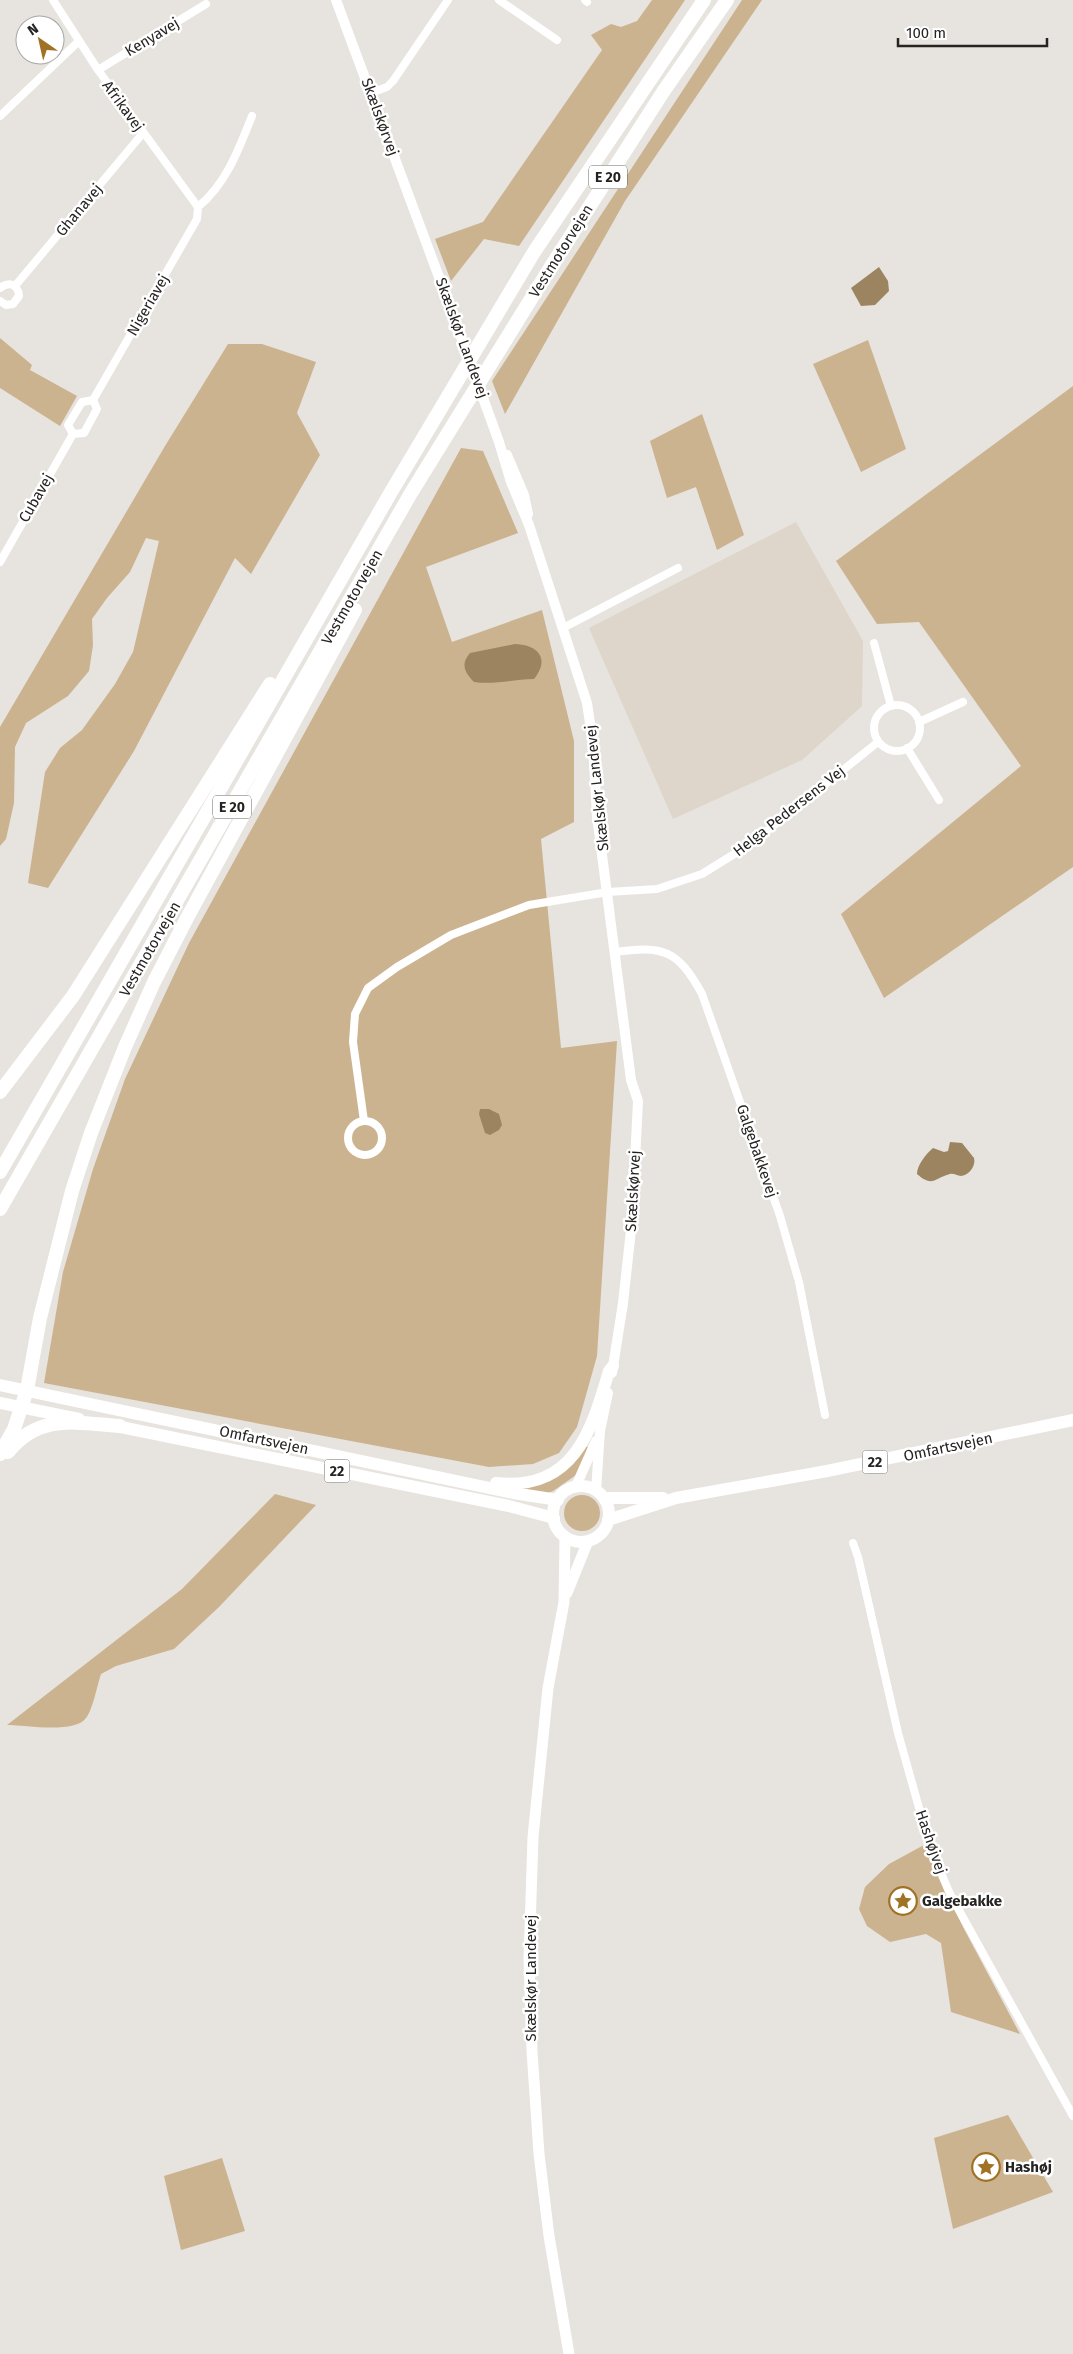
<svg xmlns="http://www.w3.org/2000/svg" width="1073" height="2354" font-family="'Fira Sans',sans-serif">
  <rect width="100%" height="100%" fill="#e7e3de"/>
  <polygon fill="#ded5cb" points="796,522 863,641 862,706 802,760 673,819 589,628"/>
  <g fill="#ccb38f">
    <polygon points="652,0 685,0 519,246 484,239 451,281 435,239 483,222 602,50 591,35 611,24 621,27 637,21"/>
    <polygon points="742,0 762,0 625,201 505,414 492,381"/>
    <polygon points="0,338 32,365 30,370 77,396 60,426 0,388"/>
    <polygon points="868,340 906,449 861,472 813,364"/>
    <polygon points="228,344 262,344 316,362 297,413 320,455 251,574 235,558 134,751 48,888 28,883 45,772 60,748 82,730 115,684 133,652 159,541 146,538 130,572 107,598 92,619 93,645 89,671 68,696 26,723 15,747 14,803 6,839 0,846 0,727 165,446"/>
    <polygon points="1073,386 1073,867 884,998 841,914 1021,766 919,622 877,624 836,561"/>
    <polygon points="702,414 744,535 717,550 696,487 667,498 650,441"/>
    <polygon points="461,448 483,451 518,533 426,567 452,642 542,610 574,741 574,822 541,839 561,1048 617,1041 597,1356 577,1427 559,1453 533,1464 489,1467 44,1383 63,1272 93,1169 125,1079 189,943"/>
    <polygon points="585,1446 589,1448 579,1473 553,1491 545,1494 518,1488"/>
    <path d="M275 1494 316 1505 219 1607 174 1649 116 1666 101 1674C97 1686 93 1709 86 1718 75 1734 26 1725 7 1725L182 1589Z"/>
    <circle cx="582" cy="1513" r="18"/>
    <polygon points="924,1845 963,1927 1020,2034 951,2012 941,1943 926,1934 890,1942 867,1926 859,1909 865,1887 889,1864"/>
    <polygon points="1008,2115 1053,2192 953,2229 934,2138"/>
    <polygon points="222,2158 245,2231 181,2250 164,2176"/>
  </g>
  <g fill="#9d8460">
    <polygon points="879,267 888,281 889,291 875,305 861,306 851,288"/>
    <path d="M515 644C539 645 550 659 534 679 514 679 495 685 474 682 465 673 460 664 470 653Z"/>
    <polygon points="480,1109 489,1109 499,1114 502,1125 499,1130 490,1135 485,1133 479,1114"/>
    <path d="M950 1142 962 1143 974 1158C976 1165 970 1175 961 1176 957 1176 954 1173 950 1174 934 1178 933 1188 917 1174 917 1165 926 1154 933 1148L944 1152 948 1151Z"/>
  </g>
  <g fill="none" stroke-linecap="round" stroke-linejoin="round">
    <g stroke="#fff" stroke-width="8">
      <polyline points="53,0 98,70 198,207 197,219 93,400"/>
      <polyline points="499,0 557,40"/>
      <polyline points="585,0 587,2"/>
      <polyline points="98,70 206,4"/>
      <polyline points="371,93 387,87 393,81 448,0"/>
      <polyline points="0,116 79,41"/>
      <path d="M198 207C226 184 239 149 252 116"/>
      <polyline points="15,286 143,133"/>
      <path d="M0 288C9 281 18 284 19 296L13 304 6 305 0 301"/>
      <polygon points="93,400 97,409 84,433 73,434 68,425 82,402"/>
      <polyline points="0,562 73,434"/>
      <polyline points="563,628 678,568"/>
      <polyline points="874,643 891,706"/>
      <circle cx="897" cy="728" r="23"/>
      <polyline points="919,722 963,702"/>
      <polyline points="907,748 939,800"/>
      <path d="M615 952C663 945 678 950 702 994L780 1216 799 1282 825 1415"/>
      <polyline points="364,1121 353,1042 355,1014 368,988 397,967 451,935 529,905 608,892 657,889 702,874 752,843 878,742"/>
      <circle cx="365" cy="1138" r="17"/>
      <polyline points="853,1543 858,1557 898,1733 930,1847 950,1894 1073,2116"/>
    </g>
    <g stroke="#fff" stroke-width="10">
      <polyline points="336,0 446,296 499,442 511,482 529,525 587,703 593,744 597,816 631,1080 638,1101 632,1221 623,1303 612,1373"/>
      <polyline points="507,455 524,495 528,514"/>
      <polyline points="576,1486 596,1441"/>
      <polyline points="596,1491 600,1431 608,1393"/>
    </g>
    <g stroke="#fff" stroke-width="11">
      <polyline points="565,1536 564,1602 548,1688 533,1837 529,1959 532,2051 539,2154 549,2236 569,2354"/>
      <polyline points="567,1593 588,1541"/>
    </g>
    <g stroke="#fff" stroke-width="12">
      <polyline points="0,1385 513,1493 558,1500"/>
      <polyline points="0,1403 79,1419"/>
      <polyline points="111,1425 509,1506 554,1518"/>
      <path d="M496 1483C574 1491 591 1432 609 1371L613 1366"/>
      <circle cx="581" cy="1514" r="28"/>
      <polyline points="604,1498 663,1498"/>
      <polyline points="608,1520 676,1498 827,1471 1073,1420"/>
    </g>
    <g stroke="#fff" stroke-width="14">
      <polyline points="0,1092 73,996 270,684"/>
      <polyline points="0,1172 391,492 534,252 704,0"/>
      <polyline points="0,1209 411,493 552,265 663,92 727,0"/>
      <path d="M8 1452C39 1413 76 1423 120 1426"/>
      <polyline points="0,1454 14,1429 27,1390 40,1318 72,1191 91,1133 125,1047 154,982 187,918 355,610"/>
    </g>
  </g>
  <defs>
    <symbol id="sight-ring" viewBox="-11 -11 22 22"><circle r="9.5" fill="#fff" stroke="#a07224" stroke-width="1.5"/><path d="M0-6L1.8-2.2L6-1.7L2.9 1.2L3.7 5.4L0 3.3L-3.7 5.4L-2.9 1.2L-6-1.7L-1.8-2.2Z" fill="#a07224"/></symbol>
  </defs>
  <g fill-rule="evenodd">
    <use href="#sight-ring" x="887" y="1885" width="32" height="32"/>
    <use href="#sight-ring" x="970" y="2151" width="32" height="32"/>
  </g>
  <g text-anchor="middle" stroke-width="5" stroke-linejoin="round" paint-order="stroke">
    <g fill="#fff" stroke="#666664" stroke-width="1">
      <rect x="589" y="165.5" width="38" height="23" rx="4"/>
      <rect x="213" y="795.5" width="38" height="23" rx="4"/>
      <rect x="862.5" y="1450.5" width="25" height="23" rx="4"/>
      <rect x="324.5" y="1459.5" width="25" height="23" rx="4"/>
    </g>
    <g font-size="14" font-weight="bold" fill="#252422">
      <text x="608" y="182">E 20</text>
      <text x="232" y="812">E 20</text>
      <text x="875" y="1467">22</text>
      <text x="337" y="1476">22</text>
    </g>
    <g font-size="15" fill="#252422" stroke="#fff">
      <text transform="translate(152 37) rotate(-31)" y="5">Kenyavej</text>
      <text transform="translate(123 106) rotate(54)" y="5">Afrikavej</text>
      <text transform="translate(380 117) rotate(70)" y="5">Skælskørvej</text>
      <text transform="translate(79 210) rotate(-50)" y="5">Ghanavej</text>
      <text transform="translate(561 251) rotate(-58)" y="5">Vestmotorvejen</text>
      <text transform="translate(148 305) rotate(-60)" y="5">Nigeriavej</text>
      <text transform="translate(462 338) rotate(70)" y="5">Skælskør Landevej</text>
      <text transform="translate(36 498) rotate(-60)" y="5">Cubavej</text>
      <text transform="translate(352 597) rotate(-60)" y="5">Vestmotorvejen</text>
      <text transform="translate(597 788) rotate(-96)" y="5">Skælskør Landevej</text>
      <text transform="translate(789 811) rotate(-38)" y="5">Helga Pedersens Vej</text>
      <text transform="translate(150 949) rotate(-60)" y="5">Vestmotorvejen</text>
      <text transform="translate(757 1151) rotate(71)" y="5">Galgebakkevej</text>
      <text transform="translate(633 1191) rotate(-87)" y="5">Skælskørvej</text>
      <text transform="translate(264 1440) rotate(12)" y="5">Omfartsvejen</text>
      <text transform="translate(948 1447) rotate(-12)" y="5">Omfartsvejen</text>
      <text transform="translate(931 1842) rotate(71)" y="5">Hashøjvej</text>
      <text transform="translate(531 1978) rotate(-90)" y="5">Skælskør Landevej</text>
    </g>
    <g font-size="15" font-weight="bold" fill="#252422" stroke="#fff" text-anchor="start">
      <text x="922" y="1906">Galgebakke</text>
      <text x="1005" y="2172">Hashøj</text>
    </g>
  </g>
  <g transform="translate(40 40) rotate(326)"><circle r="24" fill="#ffffff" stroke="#a8a7a7"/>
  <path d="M0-4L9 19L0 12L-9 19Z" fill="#a07224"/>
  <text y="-8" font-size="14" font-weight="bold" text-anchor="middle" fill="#252422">N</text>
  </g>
  <path d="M898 38v8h149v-8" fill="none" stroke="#252422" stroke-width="2.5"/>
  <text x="906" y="38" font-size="15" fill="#252422" stroke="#ffffff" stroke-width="4" paint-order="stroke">100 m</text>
</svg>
